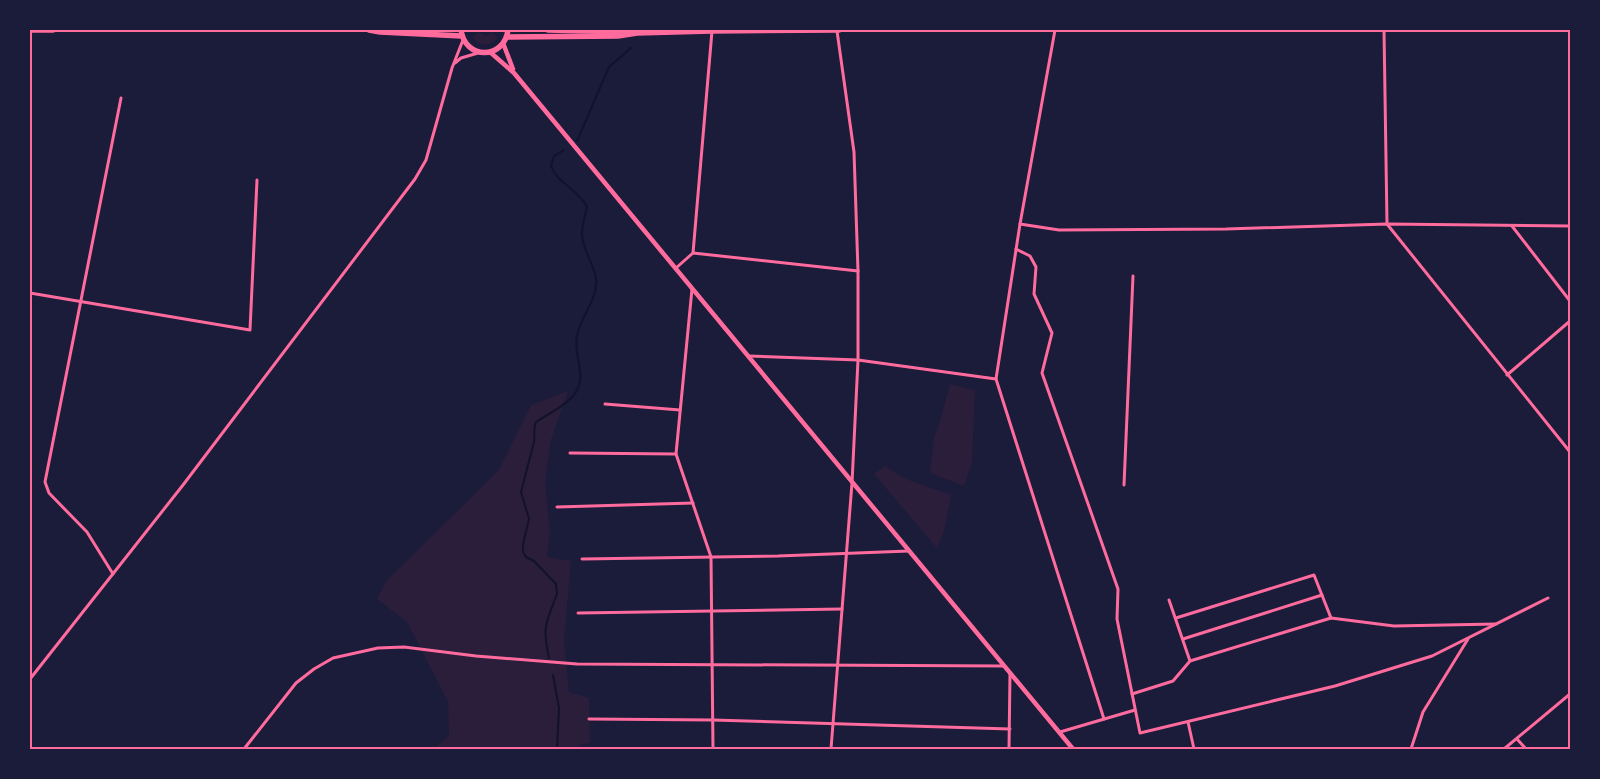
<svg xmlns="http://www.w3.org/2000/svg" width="1600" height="779" font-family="Rubik,sans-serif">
  <rect width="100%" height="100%" fill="#1b1b3a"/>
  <g fill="#2a1e3b">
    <path d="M479 32 486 36 491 32 498 37C491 46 480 47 472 37Z"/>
    <polygon points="950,384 975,390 972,463 964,486 930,473 934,437 940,422"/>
    <polygon points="568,391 551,440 545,481 550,532 547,557 571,561 564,641 569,692 589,698 590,743 579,745 579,749 433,749 449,736 448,702 407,622 377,599 386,581 499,470 531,405"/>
    <polygon points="885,466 906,479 951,495 945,528 937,548 874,474"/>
  </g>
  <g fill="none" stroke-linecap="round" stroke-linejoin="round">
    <g stroke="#12122b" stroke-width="2">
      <polyline points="577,141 609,67 631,48"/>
      <path d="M549 658C542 626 546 623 557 594L556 584 534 561 526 557 523 552V544L529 519 521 492 534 442C535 435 533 428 536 422 547 415 570 403 576 392 587 374 573 355 577 336 580 317 599 298 596 278 593 262 582 249 582 234 582 225 585 216 587 207 579 190 558 184 551 166L554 156 564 150"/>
      <polyline points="553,675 559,708 557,749"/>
    </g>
    <g stroke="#ff6b9d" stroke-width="3">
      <polyline points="1055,30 1020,224 996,379 1104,719"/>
      <polyline points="1384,30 1387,224 1570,452"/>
      <polyline points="455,63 461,58 478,53"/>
      <polyline points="1020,224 1059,230 1226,229 1387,224 1570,226"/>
      <polyline points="1512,226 1570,301"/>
      <polyline points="1016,249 1030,256 1036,267 1034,294 1052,333 1042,373 1118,589 1117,619 1140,733 1335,686 1432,656 1548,598"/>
      <polyline points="693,253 858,271"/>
      <polyline points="676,268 693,253 712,31"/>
      <polyline points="692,289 676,454 711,557 713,749"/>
      <polyline points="30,293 250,330 257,180"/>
      <polyline points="748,356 858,360 996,379"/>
      <polyline points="1507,375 1570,321"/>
      <polyline points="605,404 680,410"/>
      <polyline points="570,453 676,454"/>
      <polyline points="1124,485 1133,276"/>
      <polyline points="557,507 693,503"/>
      <polyline points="582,559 778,556 909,551"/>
      <polyline points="113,574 87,532 49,493 45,482 121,98"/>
      <polyline points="1169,600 1190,661"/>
      <polyline points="578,613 842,609"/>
      <polyline points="1176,618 1314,575 1331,618"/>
      <polyline points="1183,639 1322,595"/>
      <polyline points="30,679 183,485 415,179 426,160 452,68 463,40"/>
      <polyline points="1132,694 1173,681 1190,661 1331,618 1394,626 1496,624"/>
      <polyline points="589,719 713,720 1010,729"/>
      <polyline points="1188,722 1194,749"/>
      <polyline points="1060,732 1135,710"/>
      <polyline points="1517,739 1526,749"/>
      <polyline points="244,749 296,683 314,669 333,658 378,648 404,647 476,656 577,664 1004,666"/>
      <polyline points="831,749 852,483 858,360 858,271 854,152 837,31"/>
      <polyline points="1009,749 1010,673"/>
      <polyline points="1411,749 1423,712 1468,639"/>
      <polyline points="1504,749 1570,694"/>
    </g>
    <g stroke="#ff6b9d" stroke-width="4.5">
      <polyline points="503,43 513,69"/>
      <polyline points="490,52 514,73 1073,749"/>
    </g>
    <g stroke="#ff6b9d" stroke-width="5.5">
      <polyline points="30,30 53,30"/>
      <polyline points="369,30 380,32 462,36"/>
      <path d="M461 30C465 60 504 60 508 30"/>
      <polyline points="548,30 628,32"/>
      <polyline points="507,37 618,36 637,33 712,31 839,30"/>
    </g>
  </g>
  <rect width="1600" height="779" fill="none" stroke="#1b1b3a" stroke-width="62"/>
  <rect x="31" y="31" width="1538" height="717" fill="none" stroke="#ff6b9d" stroke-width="2"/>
</svg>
